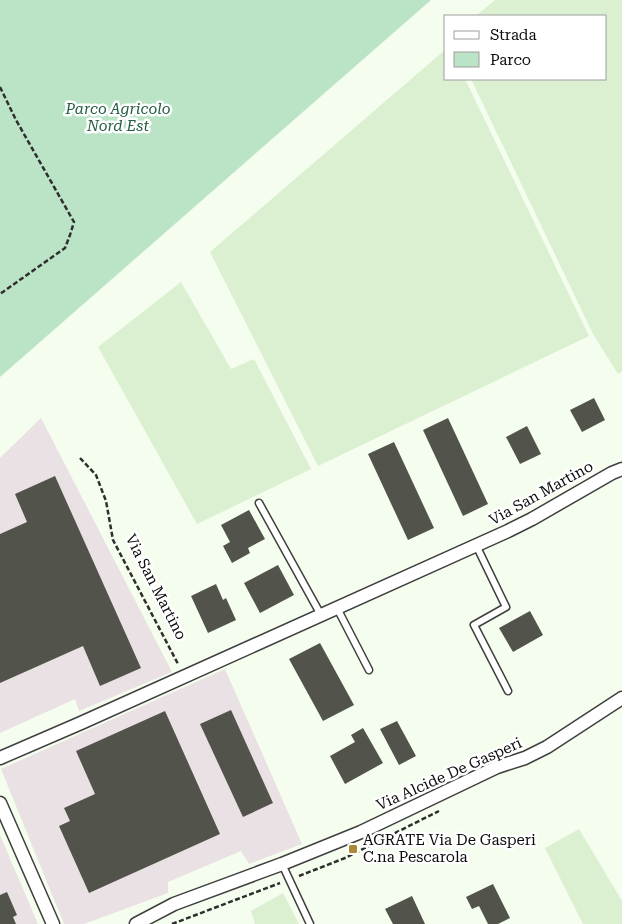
<svg xmlns="http://www.w3.org/2000/svg" width="622" height="924" font-family="'Roboto Serif',serif">
  <rect width="100%" height="100%" fill="#f4fdee"/>
  <g fill="#eae1e4">
    <polygon points="41,418 172,672 79,711 75,699 0,733 0,458"/>
    <polygon points="225,669 302,844 249,864 241,851 168,882 168,893 84,924 64,924 1,769"/>
    <polygon points="0,835 38,924 0,924"/>
  </g>
  <g fill="#dbf0d1">
    <polygon points="495,0 622,0 622,372 618,374 593,334 471,79 606,79 606,16 476,16"/>
    <polygon points="446,49 446,79 465,79 589,336 318,466 210,252"/>
    <polygon points="181,282 231,369 254,359 311,469 197,524 98,347"/>
    <polygon points="579,829 622,901 622,924 583,924 545,848"/>
    <polygon points="283,893 299,924 255,924 251,911"/>
  </g>
  <polygon fill="#bbe3c5" points="0,0 431,0 0,377"/>
  <g fill="#52534a">
    <polygon points="594,398 605,420 582,432 570,410"/>
    <polygon points="448,418 488,504 463,516 423,430"/>
    <polygon points="527,426 541,454 520,464 506,437"/>
    <polygon points="394,442 434,528 408,540 368,454"/>
    <polygon points="55,476 141,668 100,686 83,646 0,683 0,534 27,522 15,494"/>
    <polygon points="249,510 265,539 248,548 250,553 232,563 223,546 230,542 221,525"/>
    <polygon points="278,565 294,595 260,613 244,583"/>
    <polygon points="216,584 223,600 226,598 236,620 208,633 191,596"/>
    <polygon points="530,611 543,635 513,652 499,628"/>
    <polygon points="320,643 354,705 323,721 289,659"/>
    <polygon points="231,710 273,803 243,817 200,724"/>
    <polygon points="165,711 220,834 89,893 59,826 70,821 64,808 95,794 76,751"/>
    <polygon points="397,721 416,756 399,765 380,729"/>
    <polygon points="363,728 383,763 345,784 330,756 355,742 351,735"/>
    <polygon points="493,884 510,918 498,924 488,924 479,906 472,909 466,897"/>
    <polygon points="7,892 17,915 13,917 16,924 0,924 0,895"/>
    <polygon points="412,896 425,924 393,924 385,909"/>
  </g>
  <g fill="none" stroke-linecap="round" stroke-linejoin="round">
    <defs>
      <g id="service">
        <polyline points="259,503 321,615"/>
        <polyline points="476,545 506,607 474,625 508,691"/>
        <polyline points="337,608 369,670"/>
        <polyline points="282,864 310,924"/>
      </g>
      <g id="minor">
        <polyline points="0,758 81,723 508,531 532,519 612,473 622,469"/>
        <polyline points="0,803 53,924"/>
        <polyline points="136,924 174,904 282,864 361,832 497,767 525,758 547,747 622,698"/>
      </g>
    </defs>
    <use href="#service" stroke="#3f3f3f" stroke-width="9"/>
    <use href="#minor" stroke="#3f3f3f" stroke-width="15"/>
    <g stroke="#2e2e2e" stroke-width="2.5" stroke-dasharray="5 2.5" stroke-linecap="butt">
      <polyline points="0,87 16,120 74,222 70,235 65,248 0,294"/>
      <polyline points="80,458 96,475 106,501 113,540 178,664"/>
      <polyline points="299,876 345,858 439,811"/>
      <polyline points="172,924 280,883"/>
    </g>
    <use href="#service" stroke="#fff" stroke-width="6"/>
    <use href="#minor" stroke="#fff" stroke-width="12"/>
  </g>
  <rect fill="#ab8936" stroke="#fff" stroke-width="2" x="348" y="844" width="10" height="10" rx="2.5"/>
  <g text-anchor="middle" stroke-width="5" stroke-linejoin="round" paint-order="stroke">
    <g font-size="15" font-style="italic" fill="#255c43" stroke="#fff">
      <text x="118" y="114">Parco Agricolo<tspan x="118" dy="17">Nord Est</tspan></text>
    </g>
    <g font-size="15" fill="#0c0c0c" stroke="#fff">
      <text transform="translate(541 493) rotate(-29)" y="5">Via San Martino</text>
      <text transform="translate(156 587) rotate(63)" y="5">Via San Martino</text>
      <text transform="translate(449 774) rotate(-24)" y="5">Via Alcide De Gasperi</text>
    </g>
    <g font-size="15" fill="#0c0c0c" stroke="#fff" text-anchor="start">
      <text x="363" y="845">AGRATE Via De Gasperi<tspan x="363" dy="17">C.na Pescarola</tspan></text>
    </g>
  </g>
  <rect x="444" y="15" width="162" height="65" fill="#ffffff" stroke="#9e9e9e"/>
  <rect x="454" y="31" width="25" height="8" fill="#ffffff" stroke="#9e9e9e"/>
  <text x="490" y="40" font-size="15" fill="#0c0c0c">Strada</text>
  <rect x="454" y="52" width="25" height="15" fill="#bbe3c5" stroke="#9e9e9e"/>
  <text x="490" y="65" font-size="15" fill="#0c0c0c">Parco</text>
</svg>
